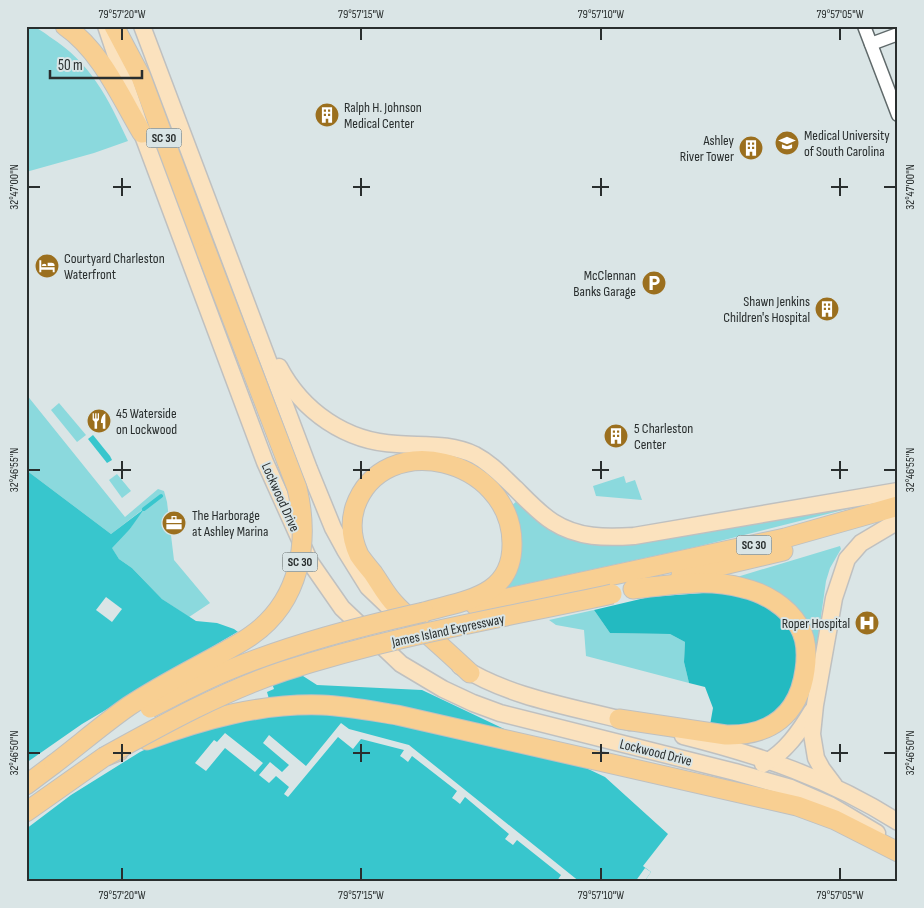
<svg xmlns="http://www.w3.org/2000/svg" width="924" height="908" font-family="'Sofia Sans Condensed',sans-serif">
  <rect width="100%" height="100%" fill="#dae5e6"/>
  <g fill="#8bd9dd">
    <path d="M26 26C36 26 42 31 50 37 91 63 108 98 128 141L94 153 26 172Z"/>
    <polygon points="26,394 125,517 158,489 164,491 167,502 174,560 210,603 189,617 162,599 132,568 119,559 111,547 130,529 142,510 111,534 26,470"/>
    <polygon points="59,403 86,435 77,442 51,410"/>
    <polygon points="117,474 131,491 122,498 109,480"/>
    <polygon points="624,476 626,483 635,480 642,500 596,496 593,486"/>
    <path d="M517 501C551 533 579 546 625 545L867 504 700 546 507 588 504 586C520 550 527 544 511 506Z"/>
    <polygon points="840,546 841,549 830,568 826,581 815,659 812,646 737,577"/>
    <polygon points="594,610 610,633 670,634 685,642 684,662 689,683 586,656 584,630 556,625 549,620"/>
  </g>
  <polygon fill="#23bac1" points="717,592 754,599 782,617 790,629 796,644 798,657 795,684 786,700 774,712 755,726 739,729 710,725 713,708 705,687 689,683 684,662 685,642 670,634 610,633 594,610 649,597"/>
  <g fill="#38c6cd">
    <polygon points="93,435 110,456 112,460 107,463 88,439"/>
    <polygon points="26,470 111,534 144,509 130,529 112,548 119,559 132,568 162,599 196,621 217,623 234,629 261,649 317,685 422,690 605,777 668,834 643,866 651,872 644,882 26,882"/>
  </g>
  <g fill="#dae5e6">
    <polygon points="106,597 122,609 112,622 96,610"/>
    <polygon points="239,631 254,641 250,647 258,644 274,689 267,692 269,699 243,720 163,741 140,752 71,795 26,829 26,763 82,724"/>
    <polygon points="341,723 349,729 409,745 580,882 557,881 561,875 517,840 513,845 505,839 509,834 465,797 460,804 455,800 452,798 457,791 412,756 408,762 403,758 400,756 404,750 361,739 353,749 338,737 288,797 284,794 289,787 276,776 269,783 259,775 270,762 282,772 289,765 263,743 269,735 306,766"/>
    <polygon points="225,733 263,763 255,772 225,748 206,771 195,763 214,740 217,742"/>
    <polygon points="645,868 651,872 644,882 635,882"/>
  </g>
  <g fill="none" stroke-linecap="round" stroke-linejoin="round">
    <polyline stroke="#38c6cd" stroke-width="4" points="144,509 161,496"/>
    <defs>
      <g id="minor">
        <polyline points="864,26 898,115"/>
        <polyline points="871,44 898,34"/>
      </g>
      <g id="major">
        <polyline points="106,26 142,133 265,462 310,562 342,608 401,664 443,689 473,703 500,713 735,772 791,788 830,805 877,833"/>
        <polyline points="142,26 309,469 333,528 345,550 368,587 389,607"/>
        <path d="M279 367C302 411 346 442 397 444 424 446 450 443 475 455 492 464 503 477 516 489 527 500 540 514 553 522 578 538 606 538 634 536L898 491"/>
        <path d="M460 666C510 698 573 707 630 722"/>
        <path d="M683 736C762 756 828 778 898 822"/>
        <path d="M763 764C785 753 800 731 812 711"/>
        <polyline points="834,785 822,769 816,758 812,734 815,705 834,598 847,559 861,543 898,521"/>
      </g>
      <g id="highway">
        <path d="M65 26C101 51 120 96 142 133"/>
        <polyline points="114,26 141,77 207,253"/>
        <polyline points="681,575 783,551"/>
        <polyline points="475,605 785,538 898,506"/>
        <path d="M424 612C465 600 513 597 512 543 511 458 383 427 355 507 350 523 352 540 359 555 363 561 368 567 373 573 380 583 386 595 395 604 402 612 411 619 420 627 436 642 453 657 470 673"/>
        <path d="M619 719 726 735C770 736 799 715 805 670 807 656 807 639 799 626 787 606 765 593 743 588 707 578 670 585 633 589"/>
        <path d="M147 740C203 719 261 703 322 705 347 706 372 711 397 715L797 806 835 820 898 852"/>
        <polyline points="26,785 54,764"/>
        <polyline points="26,812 104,757 119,751"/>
      </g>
    </defs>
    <use href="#minor" stroke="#606a6b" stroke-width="15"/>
    <use href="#major" stroke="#bfc0c0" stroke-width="19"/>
    <use href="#highway" stroke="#bfc0c0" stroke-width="21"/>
    <use href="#minor" stroke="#fff" stroke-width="12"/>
    <use href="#major" stroke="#fbe2be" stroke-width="16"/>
    <use href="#highway" stroke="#f8cf92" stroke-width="19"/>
    <defs>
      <g id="highway-bridge">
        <path d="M150 708C176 695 202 681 229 670 292 644 358 627 424 612"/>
        <path d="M104 757C162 725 221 692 284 671 391 636 502 618 612 594"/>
        <path d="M54 764C79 745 103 724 129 706 159 686 191 670 222 653 232 647 243 642 252 635 300 601 310 542 297 488L207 253"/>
      </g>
    </defs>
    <use href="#highway-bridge" stroke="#bfc0c0" stroke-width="21" stroke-linecap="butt"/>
    <use href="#highway-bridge" stroke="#f8cf92" stroke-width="19"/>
  </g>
  <path fill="none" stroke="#292e2e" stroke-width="2" d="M122 28V40M361 28V40M601 28V40M840 28V40M122 178V196M361 178V196M601 178V196M840 178V196M28 187H40M113 187H131M353 187H370M592 187H609M831 187H848M884 187H896M122 461V479M361 461V479M601 461V479M840 461V479M28 470H40M113 470H131M353 470H370M592 470H609M831 470H848M884 470H896M122 744V762M361 744V762M601 744V762M840 744V762M28 753H40M113 753H131M353 753H370M592 753H609M831 753H848M884 753H896M122 868V880M361 868V880M601 868V880M840 868V880"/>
  <defs>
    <symbol id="building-disc" viewBox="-11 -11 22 22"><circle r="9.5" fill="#9b6f1e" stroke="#dae5e6"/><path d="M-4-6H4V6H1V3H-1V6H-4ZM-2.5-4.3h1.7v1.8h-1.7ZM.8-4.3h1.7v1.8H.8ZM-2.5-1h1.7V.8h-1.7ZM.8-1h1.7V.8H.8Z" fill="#fff"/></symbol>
    <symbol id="university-disc" viewBox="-11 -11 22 22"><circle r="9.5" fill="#9b6f1e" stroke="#dae5e6"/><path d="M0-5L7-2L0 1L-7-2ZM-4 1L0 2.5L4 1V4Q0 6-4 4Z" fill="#fff"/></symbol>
    <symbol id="hotel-disc" viewBox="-11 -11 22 22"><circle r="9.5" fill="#9b6f1e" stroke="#dae5e6"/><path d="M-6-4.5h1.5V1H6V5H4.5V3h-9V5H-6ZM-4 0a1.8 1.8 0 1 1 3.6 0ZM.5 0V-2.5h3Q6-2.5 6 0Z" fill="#fff"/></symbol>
    <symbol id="parking-disc" viewBox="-11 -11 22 22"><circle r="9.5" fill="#9b6f1e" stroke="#dae5e6"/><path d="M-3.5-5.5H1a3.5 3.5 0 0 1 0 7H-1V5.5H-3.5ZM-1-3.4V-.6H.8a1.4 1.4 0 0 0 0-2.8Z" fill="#fff"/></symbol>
    <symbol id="restaurant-disc" viewBox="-11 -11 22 22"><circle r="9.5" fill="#9b6f1e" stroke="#dae5e6"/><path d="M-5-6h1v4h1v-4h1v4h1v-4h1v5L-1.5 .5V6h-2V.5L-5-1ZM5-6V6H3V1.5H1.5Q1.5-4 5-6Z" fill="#fff"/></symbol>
    <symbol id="office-disc" viewBox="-11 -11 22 22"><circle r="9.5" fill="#9b6f1e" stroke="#dae5e6"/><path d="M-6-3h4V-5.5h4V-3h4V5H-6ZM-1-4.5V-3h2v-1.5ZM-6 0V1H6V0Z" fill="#fff"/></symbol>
    <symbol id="hospital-disc" viewBox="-11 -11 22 22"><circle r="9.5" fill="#9b6f1e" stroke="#dae5e6"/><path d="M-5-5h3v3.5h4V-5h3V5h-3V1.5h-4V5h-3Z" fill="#fff"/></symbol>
  </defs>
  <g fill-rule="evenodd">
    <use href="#building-disc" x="313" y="101" width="28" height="28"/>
    <use href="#university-disc" x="773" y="129" width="28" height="28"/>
    <use href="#building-disc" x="737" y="134" width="28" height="28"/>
    <use href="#hotel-disc" x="33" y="252" width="28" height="28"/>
    <use href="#parking-disc" x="640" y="269" width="28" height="28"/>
    <use href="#building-disc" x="813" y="295" width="28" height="28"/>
    <use href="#restaurant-disc" x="85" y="407" width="28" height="28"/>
    <use href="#building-disc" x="602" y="422" width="28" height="28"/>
    <use href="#office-disc" x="160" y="509" width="28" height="28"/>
    <use href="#hospital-disc" x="853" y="609" width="28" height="28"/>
  </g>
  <g text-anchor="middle" stroke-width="4" stroke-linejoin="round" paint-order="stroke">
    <g fill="#dae5e6" stroke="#5e6565" stroke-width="1">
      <rect x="146.5" y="128.5" width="35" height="19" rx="4"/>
      <rect x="736.5" y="535.5" width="35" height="19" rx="4"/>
      <rect x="282.5" y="552.5" width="35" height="19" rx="4"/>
    </g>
    <g font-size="12" font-weight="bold" fill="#292e2e">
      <text x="164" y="142">SC 30</text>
      <text x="754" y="549">SC 30</text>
      <text x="300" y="566">SC 30</text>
    </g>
    <g font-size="14" fill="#292e2e" stroke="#dae5e6" text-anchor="start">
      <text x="344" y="112">Ralph H. Johnson<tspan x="344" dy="16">Medical Center</tspan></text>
      <text x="804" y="140">Medical University<tspan x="804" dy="16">of South Carolina</tspan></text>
      <text x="734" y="145" text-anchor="end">Ashley<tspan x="734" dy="16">River Tower</tspan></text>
      <text x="64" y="263">Courtyard Charleston<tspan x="64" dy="16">Waterfront</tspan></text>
      <text x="636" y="280" text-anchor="end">McClennan<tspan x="636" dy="16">Banks Garage</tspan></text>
      <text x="810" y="306" text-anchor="end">Shawn Jenkins<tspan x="810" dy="16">Children's Hospital</tspan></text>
      <text x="116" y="418">45 Waterside<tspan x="116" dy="16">on Lockwood</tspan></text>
      <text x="634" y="433">5 Charleston<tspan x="634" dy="16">Center</tspan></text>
      <text x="192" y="520">The Harborage<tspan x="192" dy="16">at Ashley Marina</tspan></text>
      <text x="850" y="628" text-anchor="end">Roper Hospital</text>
    </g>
    <g font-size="14" fill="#292e2e" stroke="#dae5e6">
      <text transform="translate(281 497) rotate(66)" y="5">Lockwood Drive</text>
      <text transform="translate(448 630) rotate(-12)" y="5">James Island Expressway</text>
      <text transform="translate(656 752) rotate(14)" y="5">Lockwood Drive</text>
    </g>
  </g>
  <rect width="924" height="908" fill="none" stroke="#dae5e6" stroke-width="55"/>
  <path d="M50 70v8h92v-8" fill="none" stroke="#292e2e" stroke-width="2.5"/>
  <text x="58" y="70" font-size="15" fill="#292e2e" stroke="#dae5e6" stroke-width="4" paint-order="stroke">50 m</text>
  <rect x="28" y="28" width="868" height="852" fill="none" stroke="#292e2e" stroke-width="2"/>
  <g font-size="12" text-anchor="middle" fill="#292e2e">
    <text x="122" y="18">79°57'20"W</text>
    <text x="361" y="18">79°57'15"W</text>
    <text x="601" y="18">79°57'10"W</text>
    <text x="840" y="18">79°57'05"W</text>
    <text transform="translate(14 187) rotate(-90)" y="4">32°47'00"N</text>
    <text transform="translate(910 187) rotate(-90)" y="4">32°47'00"N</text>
    <text transform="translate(14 470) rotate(-90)" y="4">32°46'55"N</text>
    <text transform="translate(910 470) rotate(-90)" y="4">32°46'55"N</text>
    <text transform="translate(14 753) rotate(-90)" y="4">32°46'50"N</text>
    <text transform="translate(910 753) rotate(-90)" y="4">32°46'50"N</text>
    <text x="122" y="899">79°57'20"W</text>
    <text x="361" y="899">79°57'15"W</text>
    <text x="601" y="899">79°57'10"W</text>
    <text x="840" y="899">79°57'05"W</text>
  </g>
</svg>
